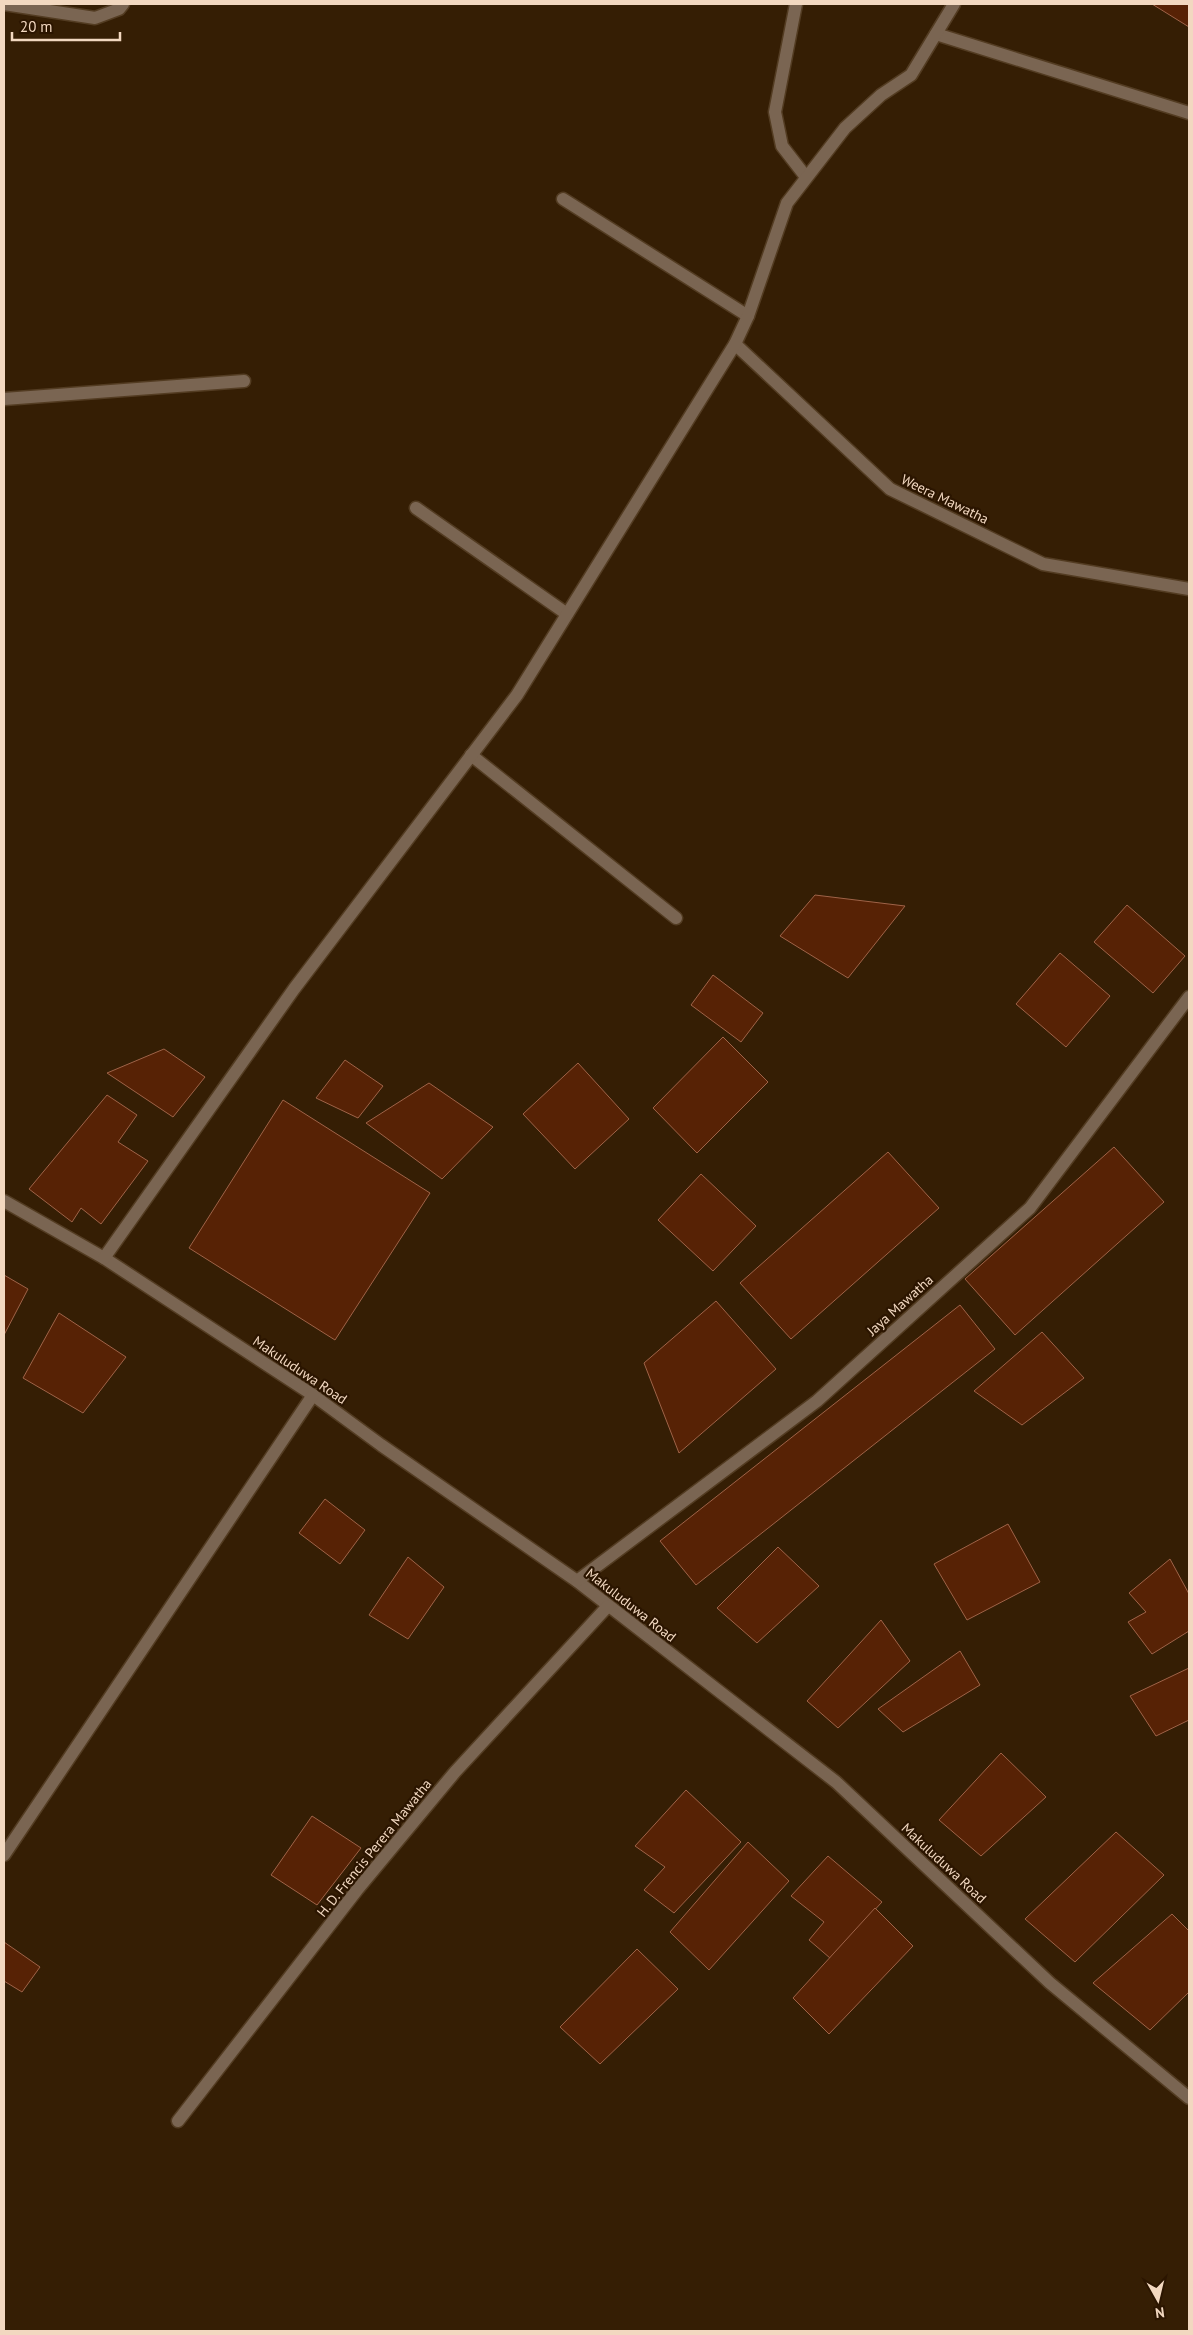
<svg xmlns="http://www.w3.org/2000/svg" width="1193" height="2335" font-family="'PT Sans',sans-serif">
  <rect width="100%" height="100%" fill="#351e04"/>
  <g fill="#572205" stroke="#9f6348">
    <polygon points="1152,4 1189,4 1189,27"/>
    <polygon points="815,895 905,906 848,978 780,936"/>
    <polygon points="1127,905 1185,956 1153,993 1094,942"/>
    <polygon points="1060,953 1110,996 1066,1047 1016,1004"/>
    <polygon points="713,975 763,1013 741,1042 691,1005"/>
    <polygon points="723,1037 768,1082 697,1153 653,1108"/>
    <polygon points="164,1049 205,1077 173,1117 107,1073"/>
    <polygon points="345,1060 383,1086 358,1118 316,1098"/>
    <polygon points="578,1063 629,1119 575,1169 523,1114"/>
    <polygon points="429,1083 493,1127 442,1179 366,1123"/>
    <polygon points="107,1095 137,1115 118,1142 148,1161 101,1224 81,1208 72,1222 29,1189"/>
    <polygon points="283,1100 430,1193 335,1340 189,1248"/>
    <polygon points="1114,1147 1164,1202 1015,1335 965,1279"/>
    <polygon points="888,1152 939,1208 791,1339 740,1283"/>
    <polygon points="701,1174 756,1226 713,1271 658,1220"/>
    <polygon points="4,1275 28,1289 4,1335"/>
    <polygon points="716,1301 776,1369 679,1453 644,1363"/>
    <polygon points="960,1305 995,1349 696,1585 660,1541"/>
    <polygon points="59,1313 126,1357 83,1413 23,1378"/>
    <polygon points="1042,1332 1084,1378 1022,1425 974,1391"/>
    <polygon points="325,1499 365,1530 340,1564 299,1533"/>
    <polygon points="1008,1524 1040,1582 967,1620 934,1564"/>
    <polygon points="778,1547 819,1586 757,1643 717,1608"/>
    <polygon points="408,1557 444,1587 408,1639 369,1615"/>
    <polygon points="1170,1559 1189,1594 1189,1631 1152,1654 1128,1622 1146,1612 1129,1593"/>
    <polygon points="881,1620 910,1661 838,1728 807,1701"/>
    <polygon points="960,1651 980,1685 903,1732 878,1709"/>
    <polygon points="1189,1668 1189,1720 1156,1736 1130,1696"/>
    <polygon points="1001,1753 1046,1797 981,1856 939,1820"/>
    <polygon points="686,1790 741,1842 674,1913 644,1890 665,1867 635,1846"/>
    <polygon points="312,1816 361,1848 317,1905 271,1875"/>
    <polygon points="1116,1832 1164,1875 1075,1962 1025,1919"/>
    <polygon points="748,1842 789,1881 709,1970 670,1932"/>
    <polygon points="828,1856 882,1902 830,1958 809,1940 824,1922 791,1896"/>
    <polygon points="875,1908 913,1946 829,2034 793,1998"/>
    <polygon points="1172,1914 1189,1931 1189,1992 1150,2030 1093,1983"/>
    <polygon points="4,1942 40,1967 22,1992 4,1981"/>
    <polygon points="637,1949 678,1989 600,2064 560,2027"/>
  </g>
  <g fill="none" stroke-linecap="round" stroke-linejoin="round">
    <defs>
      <g id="minor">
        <polyline points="4,4 95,18 119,9 123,4"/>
        <polyline points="796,4 775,112 782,146 806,177"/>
        <polyline points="936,34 1189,113"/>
        <polyline points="563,199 748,316"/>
        <polyline points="735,344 890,489 1043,564 1189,589"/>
        <polyline points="4,399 244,381"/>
        <polyline points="416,508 567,614"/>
        <polyline points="471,755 676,918"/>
        <polyline points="4,1201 104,1258 313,1395 381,1445 577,1581 836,1782 1050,1983 1189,2098"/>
        <polyline points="104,1258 294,989 517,695 735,344 748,316 787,203 845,128 881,95 911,75 954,4"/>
        <polyline points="577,1581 817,1401 1030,1208 1189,997"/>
        <polyline points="4,1855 313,1395"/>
        <polyline points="178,2121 357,1890 455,1772 608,1606"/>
      </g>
    </defs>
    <use href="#minor" stroke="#533c22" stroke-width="15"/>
    <use href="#minor" stroke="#7a6552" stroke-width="12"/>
  </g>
  <g text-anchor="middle" stroke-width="4.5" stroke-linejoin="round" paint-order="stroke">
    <g font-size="14" fill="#f2d8c0" stroke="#2b1500">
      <text transform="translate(945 499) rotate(26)" y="5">Weera Mawatha</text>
      <text transform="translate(900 1305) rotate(-42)" y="5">Jaya Mawatha</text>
      <text transform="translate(300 1370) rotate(34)" y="5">Makuluduwa Road</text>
      <text transform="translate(631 1605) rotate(38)" y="5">Makuluduwa Road</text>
      <text transform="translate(374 1848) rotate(-51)" y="5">H. D. Frencis Perera Mawatha</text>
      <text transform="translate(944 1863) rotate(43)" y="5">Makuluduwa Road</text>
    </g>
  </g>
  <rect width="1193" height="2335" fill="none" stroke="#f2d8c0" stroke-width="10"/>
  <g transform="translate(1158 2300) rotate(172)" stroke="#2b1500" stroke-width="4" paint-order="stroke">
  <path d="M0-4L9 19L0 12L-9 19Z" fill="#f2d8c0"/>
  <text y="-8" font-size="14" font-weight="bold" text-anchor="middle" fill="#f2d8c0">N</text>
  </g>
  <path d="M12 32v8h108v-8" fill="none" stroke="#f2d8c0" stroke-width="2.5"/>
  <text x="20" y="32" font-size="15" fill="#f2d8c0" stroke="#2b1500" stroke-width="4" paint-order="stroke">20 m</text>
</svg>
